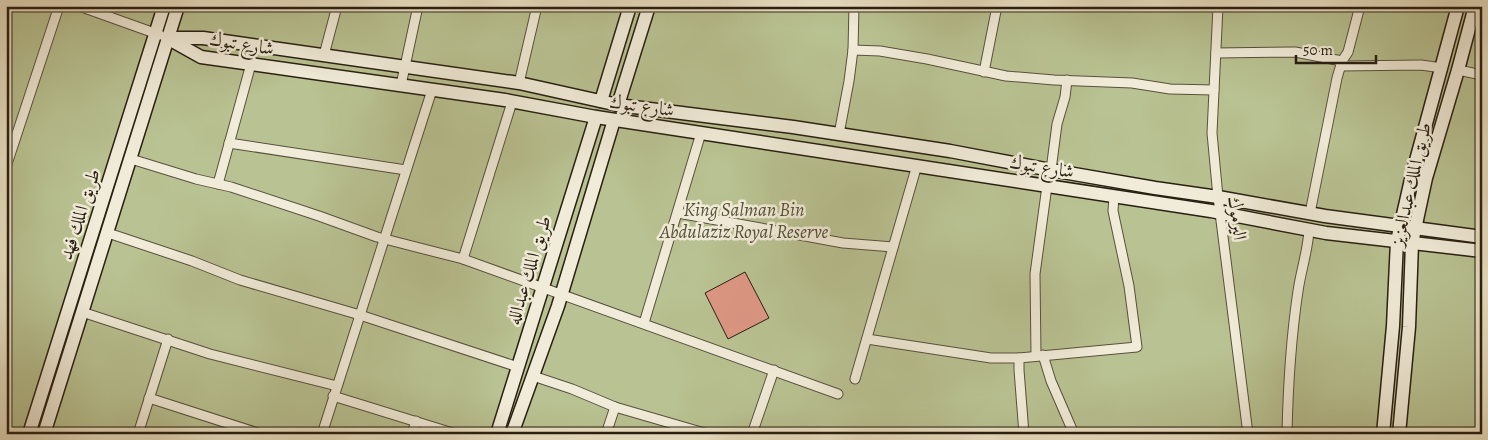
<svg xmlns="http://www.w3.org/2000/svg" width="1488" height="440" font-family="Alegreya,Amiri,serif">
  <rect width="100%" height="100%" fill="#eae1c4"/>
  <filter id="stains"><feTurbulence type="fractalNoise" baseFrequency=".004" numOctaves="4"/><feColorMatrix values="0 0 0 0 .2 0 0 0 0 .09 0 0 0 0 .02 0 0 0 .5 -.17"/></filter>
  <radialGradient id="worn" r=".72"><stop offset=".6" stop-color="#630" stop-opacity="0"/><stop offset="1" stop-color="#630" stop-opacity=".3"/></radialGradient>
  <rect fill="#b9c292" stroke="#707052" x="6" y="6" width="1476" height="428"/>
  <polygon fill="#dd9784" stroke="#281f12" points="745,272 769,318 728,339 705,293"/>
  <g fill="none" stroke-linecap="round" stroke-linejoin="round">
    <defs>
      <g id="street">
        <polyline points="79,6 160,35"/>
        <polyline points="1218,6 1212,133 1218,197 1248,434"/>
        <polyline points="853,50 880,51 927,59 1006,76 1054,80 1132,83 1170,89 1214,90"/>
        <polyline points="1216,53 1295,52 1342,61"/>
        <polyline points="324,55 337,6"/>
        <polyline points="1341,66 1421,65 1442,68"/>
        <polyline points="1458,70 1482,75"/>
        <polyline points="984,72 997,6"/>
        <polyline points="519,83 537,6"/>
        <polyline points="401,85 418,6"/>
        <polyline points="839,134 849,81 853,50 854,6"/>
        <polyline points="229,143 406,170"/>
        <polyline points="131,159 196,179 231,187 319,216 377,237 463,259 838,394"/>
        <polyline points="6,167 59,6"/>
        <polyline points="1051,170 1057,124 1065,97 1067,80"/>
        <polyline points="218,184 251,64"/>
        <polyline points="678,213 843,243 893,247"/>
        <polyline points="1310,213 1337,78 1342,61 1348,52 1360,6"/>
        <polyline points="108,233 192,261 240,280 360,315 518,367"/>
        <polyline points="463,259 512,102"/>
        <polyline points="82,312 210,354 337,386"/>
        <polyline points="644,323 701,133"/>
        <polyline points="867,339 991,358 1019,358 1137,347 1129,286 1113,211 1114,196"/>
        <polyline points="1043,355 1051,381 1074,434"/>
        <polyline points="1036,356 1035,274 1047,186"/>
        <polyline points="1019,358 1019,370 1024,434"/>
        <polyline points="533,376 572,389 615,407 708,434"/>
        <polyline points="855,379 917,165"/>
        <polyline points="333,396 456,434"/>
        <polyline points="149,398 261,434"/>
        <polyline points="138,434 168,339"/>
        <polyline points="322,434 432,90"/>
        <polyline points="412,434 416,421"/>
        <polyline points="606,434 615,407"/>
        <polyline points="752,434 774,370"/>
        <path d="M1287 434C1288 386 1291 338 1298 291 1301 270 1308 250 1309 230"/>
      </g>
      <g id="secondary">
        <polyline points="167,38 201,57 505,100 596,117 1211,211 1326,233 1482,251"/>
        <polyline points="170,38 203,38 519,83 618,105 793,127 950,151 1051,170 1155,188 1218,197 1325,216 1482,237"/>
        <polyline points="601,101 630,6"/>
        <polyline points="618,105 649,6"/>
        <polyline points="29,434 164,6"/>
        <polyline points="44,434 178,6"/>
        <polyline points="497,434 596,117"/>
        <polyline points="512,434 558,306 614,120"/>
        <polyline points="1383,434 1393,326 1397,241 1412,175 1458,6"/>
        <polyline points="1399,434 1409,327 1412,243 1426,178 1458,70 1475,6"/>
      </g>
    </defs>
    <use href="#street" stroke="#58503e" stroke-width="11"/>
    <use href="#secondary" stroke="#281f12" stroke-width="15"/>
    <use href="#street" stroke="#f1ecd9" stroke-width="9"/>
    <use href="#secondary" stroke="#f1ecd9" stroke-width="12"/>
  </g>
  <g text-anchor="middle" stroke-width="5" stroke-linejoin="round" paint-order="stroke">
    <g font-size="19" fill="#281f12" stroke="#f1ecd9">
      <text transform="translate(242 43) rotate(9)" y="7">شارع تبوك</text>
      <text transform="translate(642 105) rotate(8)" y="7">شارع تبوك</text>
      <text transform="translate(1042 166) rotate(9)" y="7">شارع تبوك</text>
      <text transform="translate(1410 184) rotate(-77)" y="7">طريق الملك عبدالعزيز</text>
      <text transform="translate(79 214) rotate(-72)" y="7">طريق الملك فهد</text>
      <text transform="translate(1238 218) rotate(82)" y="7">اليرموك</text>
      <text transform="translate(528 270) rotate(-73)" y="7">طريق الملك عبدالله</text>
    </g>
    <g font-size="19" font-style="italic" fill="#545038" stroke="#f1ecd9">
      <text x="744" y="216">King Salman Bin<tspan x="744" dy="22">Abdulaziz Royal Reserve</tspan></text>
    </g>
  </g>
  <rect width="1488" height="440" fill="none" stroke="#eae1c4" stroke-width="25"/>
  <rect x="8" y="8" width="1473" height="425" fill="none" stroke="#281f12" stroke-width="2.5"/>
  <rect x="12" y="12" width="1463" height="415" fill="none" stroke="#281f12"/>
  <path d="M1296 55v8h80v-8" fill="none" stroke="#281f12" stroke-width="2.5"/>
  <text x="1303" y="55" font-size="15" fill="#281f12" stroke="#f1ecd9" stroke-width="4" paint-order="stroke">50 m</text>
  <rect width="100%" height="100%" filter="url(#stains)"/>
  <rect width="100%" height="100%" fill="url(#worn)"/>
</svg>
